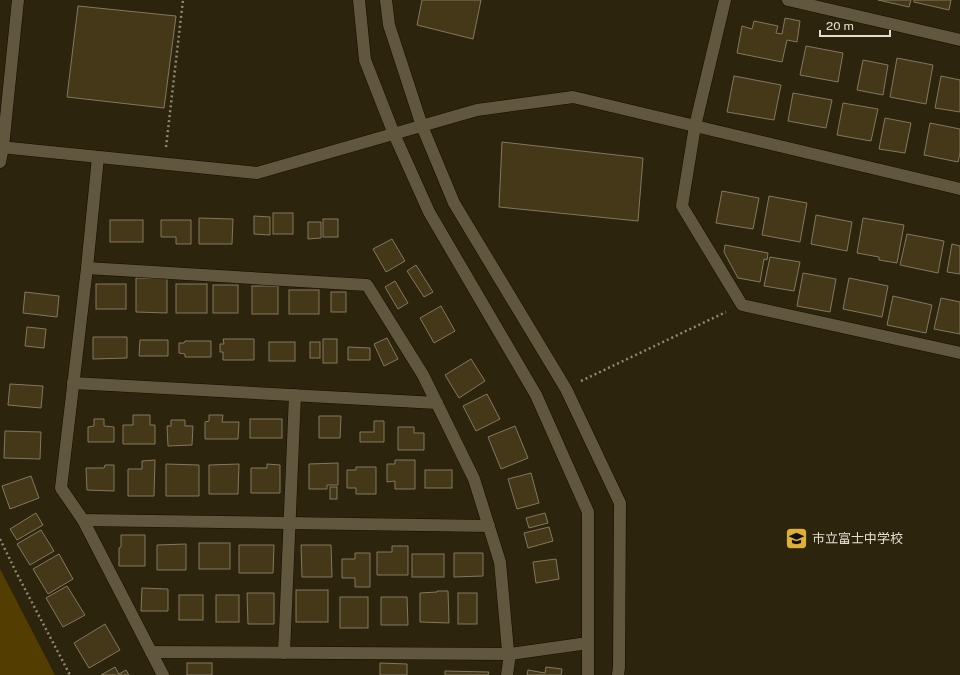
<svg xmlns="http://www.w3.org/2000/svg" width="960" height="675" font-family="'Public Sans','Noto Sans JP',sans-serif">
  <rect width="100%" height="100%" fill="#2d240d"/>
  <polygon fill="#533d00" points="0,569 55,675 0,675"/>
  <g fill="#453818" stroke="#83785f">
    <polygon points="422,0 481,0 473,39 417,25"/>
    <polygon points="878,0 911,0 909,7"/>
    <polygon points="914,0 951,0 949,10 914,2"/>
    <polygon points="78,6 176,16 164,108 67,97"/>
    <polygon points="785,18 800,21 797,42 787,40 782,62 737,53 742,26 752,29 754,21 778,26 776,33 782,34"/>
    <polygon points="806,46 843,53 838,82 800,75"/>
    <polygon points="897,58 933,65 926,104 890,97"/>
    <polygon points="863,60 888,65 883,95 857,90"/>
    <polygon points="734,76 781,85 774,120 727,112"/>
    <polygon points="941,76 960,80 960,112 935,108"/>
    <polygon points="793,93 832,100 826,128 788,121"/>
    <polygon points="843,103 878,109 871,141 837,135"/>
    <polygon points="885,118 911,123 905,153 879,149"/>
    <polygon points="930,123 960,129 960,153 958,162 924,155"/>
    <polygon points="502,142 643,158 638,221 499,207"/>
    <polygon points="722,191 759,198 753,229 716,223"/>
    <polygon points="769,196 807,203 800,242 762,235"/>
    <rect x="273" y="213" width="20" height="21"/>
    <polygon points="816,215 852,222 847,251 811,244"/>
    <polygon points="254,216 270,217 270,235 254,234"/>
    <polygon points="199,218 233,219 232,244 199,244"/>
    <polygon points="863,218 904,225 897,263 879,260 879,257 857,253"/>
    <rect x="323" y="219" width="15" height="18"/>
    <rect x="110" y="220" width="33" height="22"/>
    <polygon points="161,220 191,220 191,244 176,244 176,237 161,237"/>
    <polygon points="308,222 321,222 321,238 308,239"/>
    <polygon points="907,234 944,241 938,273 900,265"/>
    <polygon points="392,239 405,261 386,272 373,249"/>
    <polygon points="952,244 960,246 960,274 947,272"/>
    <polygon points="725,245 768,253 767,260 764,259 760,282 738,278 724,252"/>
    <polygon points="770,257 800,262 794,291 764,286"/>
    <polygon points="416,265 433,292 424,297 407,271"/>
    <polygon points="803,273 836,279 830,312 797,306"/>
    <polygon points="136,278 167,278 167,313 136,312"/>
    <polygon points="849,278 888,286 882,317 843,309"/>
    <polygon points="395,281 408,303 398,309 385,287"/>
    <rect x="96" y="284" width="30" height="25"/>
    <rect x="176" y="284" width="31" height="29"/>
    <rect x="213" y="285" width="25" height="28"/>
    <rect x="252" y="286" width="26" height="28"/>
    <rect x="289" y="290" width="30" height="24"/>
    <polygon points="25,292 59,296 57,317 23,313"/>
    <rect x="331" y="292" width="15" height="20"/>
    <polygon points="893,296 932,305 926,333 887,325"/>
    <polygon points="941,298 960,302 960,334 934,329"/>
    <polygon points="441,306 455,331 434,343 420,318"/>
    <polygon points="27,327 46,329 44,348 25,346"/>
    <polygon points="93,337 127,337 127,358 93,359"/>
    <polygon points="387,338 398,359 384,366 374,344"/>
    <polygon points="223,339 254,339 254,360 223,360 223,352 220,352 220,344 224,344"/>
    <rect x="323" y="339" width="14" height="24"/>
    <polygon points="140,340 168,340 168,356 139,356"/>
    <polygon points="185,341 211,341 211,357 185,357 185,354 179,353 179,343 184,343"/>
    <rect x="269" y="342" width="26" height="19"/>
    <rect x="310" y="342" width="10" height="16"/>
    <polygon points="348,347 370,348 370,360 348,360"/>
    <polygon points="471,359 485,381 459,398 445,375"/>
    <polygon points="10,384 43,386 41,408 8,405"/>
    <polygon points="487,394 500,419 476,431 463,406"/>
    <polygon points="133,415 150,415 150,425 155,425 155,444 123,444 123,425 133,425"/>
    <polygon points="209,415 223,415 222,422 239,422 238,439 205,439 205,422 209,421"/>
    <polygon points="319,416 341,416 340,438 319,438"/>
    <polygon points="94,419 104,419 104,426 114,427 114,442 88,442 88,427 94,426"/>
    <rect x="250" y="419" width="32" height="19"/>
    <polygon points="171,420 185,420 185,426 193,426 192,445 168,446 167,426 171,426"/>
    <polygon points="374,421 384,421 384,442 360,442 360,432 374,432"/>
    <polygon points="515,426 528,458 501,469 488,437"/>
    <polygon points="398,427 414,427 414,433 424,433 424,450 398,450"/>
    <polygon points="5,431 41,432 40,459 4,458"/>
    <polygon points="155,460 154,496 128,496 128,469 142,469 142,461"/>
    <polygon points="395,460 415,460 415,489 395,489 395,481 387,482 387,464 395,464"/>
    <polygon points="338,463 338,485 327,485 327,489 309,489 309,464"/>
    <polygon points="166,464 199,465 199,496 166,496"/>
    <polygon points="239,464 238,494 209,494 209,465"/>
    <polygon points="267,464 280,465 280,493 251,493 251,468 267,468"/>
    <polygon points="105,465 114,465 114,491 87,490 86,468 104,468"/>
    <polygon points="356,467 376,467 376,494 356,494 356,488 347,488 347,470 356,470"/>
    <rect x="425" y="470" width="27" height="18"/>
    <polygon points="531,473 539,503 517,509 508,479"/>
    <polygon points="31,476 39,498 10,509 2,486"/>
    <rect x="330" y="487" width="7" height="12"/>
    <polygon points="36,513 43,525 17,540 10,529"/>
    <polygon points="545,513 548,523 529,528 526,518"/>
    <polygon points="549,527 553,541 528,548 524,533"/>
    <polygon points="41,530 54,551 30,565 17,544"/>
    <polygon points="121,535 145,535 145,566 119,566 119,548 121,547"/>
    <rect x="199" y="543" width="31" height="26"/>
    <polygon points="186,544 186,570 157,570 157,545"/>
    <polygon points="239,545 274,545 273,573 239,573"/>
    <polygon points="301,545 331,545 332,577 302,577"/>
    <polygon points="392,546 408,546 408,575 377,575 377,552 392,552"/>
    <polygon points="355,553 370,553 370,587 355,587 355,578 342,578 342,559 355,559"/>
    <polygon points="454,553 483,553 483,576 454,577"/>
    <polygon points="59,554 73,579 48,594 33,569"/>
    <rect x="412" y="554" width="32" height="23"/>
    <polygon points="556,559 559,579 536,583 533,562"/>
    <polygon points="67,586 85,615 63,627 46,598"/>
    <polygon points="142,588 168,589 168,611 141,611"/>
    <rect x="296" y="590" width="32" height="32"/>
    <polygon points="437,591 448,591 449,623 420,622 420,593 437,592"/>
    <polygon points="247,593 274,593 274,624 248,624"/>
    <rect x="458" y="593" width="19" height="31"/>
    <rect x="179" y="595" width="24" height="25"/>
    <rect x="216" y="595" width="23" height="27"/>
    <rect x="340" y="597" width="28" height="31"/>
    <polygon points="381,597 407,597 408,625 381,625"/>
    <polygon points="105,624 120,650 89,668 74,643"/>
    <rect x="187" y="663" width="25" height="12"/>
    <polygon points="380,663 407,664 407,675 380,675"/>
    <polygon points="115,667 119,674 126,670 129,675 101,675"/>
    <polygon points="546,667 562,669 561,675 527,675 528,670 545,673"/>
    <polygon points="445,671 489,672 488,675 445,675"/>
  </g>
  <g fill="none" stroke-linecap="round" stroke-linejoin="round">
    <defs>
      <g id="street">
        <polyline points="725,0 695,126 682,206 742,305 960,353"/>
        <polyline points="788,0 960,40"/>
        <polyline points="98,157 87,268 61,488 83,520 163,675"/>
        <polyline points="0,162 3,147 18,0"/>
        <polyline points="87,268 367,285 423,375 474,479 500,562 508,651 510,654 507,675"/>
        <polyline points="73,383 437,403"/>
        <polyline points="83,520 489,526"/>
        <polyline points="151,652 510,654 588,643"/>
        <polyline points="284,653 295,395"/>
      </g>
      <g id="secondary">
        <polyline points="359,0 365,60 394,134 429,212 536,395 588,512 588,675"/>
        <polyline points="386,0 389,25 422,126 454,203 566,389 620,503 619,667 618,675"/>
        <polyline points="0,147 257,173 477,110 573,97 960,189"/>
      </g>
    </defs>
    <use href="#street" stroke="#150c00" stroke-width="13"/>
    <use href="#secondary" stroke="#150c00" stroke-width="13"/>
    <g stroke="#908877" stroke-width="2.5" stroke-dasharray="2 3" stroke-linecap="butt">
      <polyline points="166,147 183,0"/>
      <polyline points="581,381 726,312"/>
      <polyline points="0,539 16,572 70,675"/>
    </g>
    <use href="#street" stroke="#61563e" stroke-width="12"/>
    <use href="#secondary" stroke="#61563e" stroke-width="12"/>
  </g>
  <defs>
    <symbol id="school-square" viewBox="-11 -11 22 22"><rect x="-9" y="-9" width="18" height="18" rx="4" fill="#e0b034" stroke="#2d240d"/><path d="M0-5L7-2L0 1L-7-2ZM-4 1L0 2.5L4 1V4Q0 6-4 4Z" fill="#111"/></symbol>
  </defs>
  <g fill-rule="evenodd">
    <use href="#school-square" x="784" y="526" width="25" height="25"/>
  </g>
  <g text-anchor="middle" stroke-width="4" stroke-linejoin="round" paint-order="stroke">
    <g font-size="13" fill="#e3dccf" stroke="#2d240d" text-anchor="start">
      <text x="812" y="543">市立富士中学校</text>
    </g>
  </g>
  <path d="M820 30v6h70v-6" fill="none" stroke="#e3dccf" stroke-width="2"/>
  <text x="826" y="30" font-size="12" fill="#e3dccf" stroke="#2d240d" stroke-width="3" paint-order="stroke">20 m</text>
</svg>
